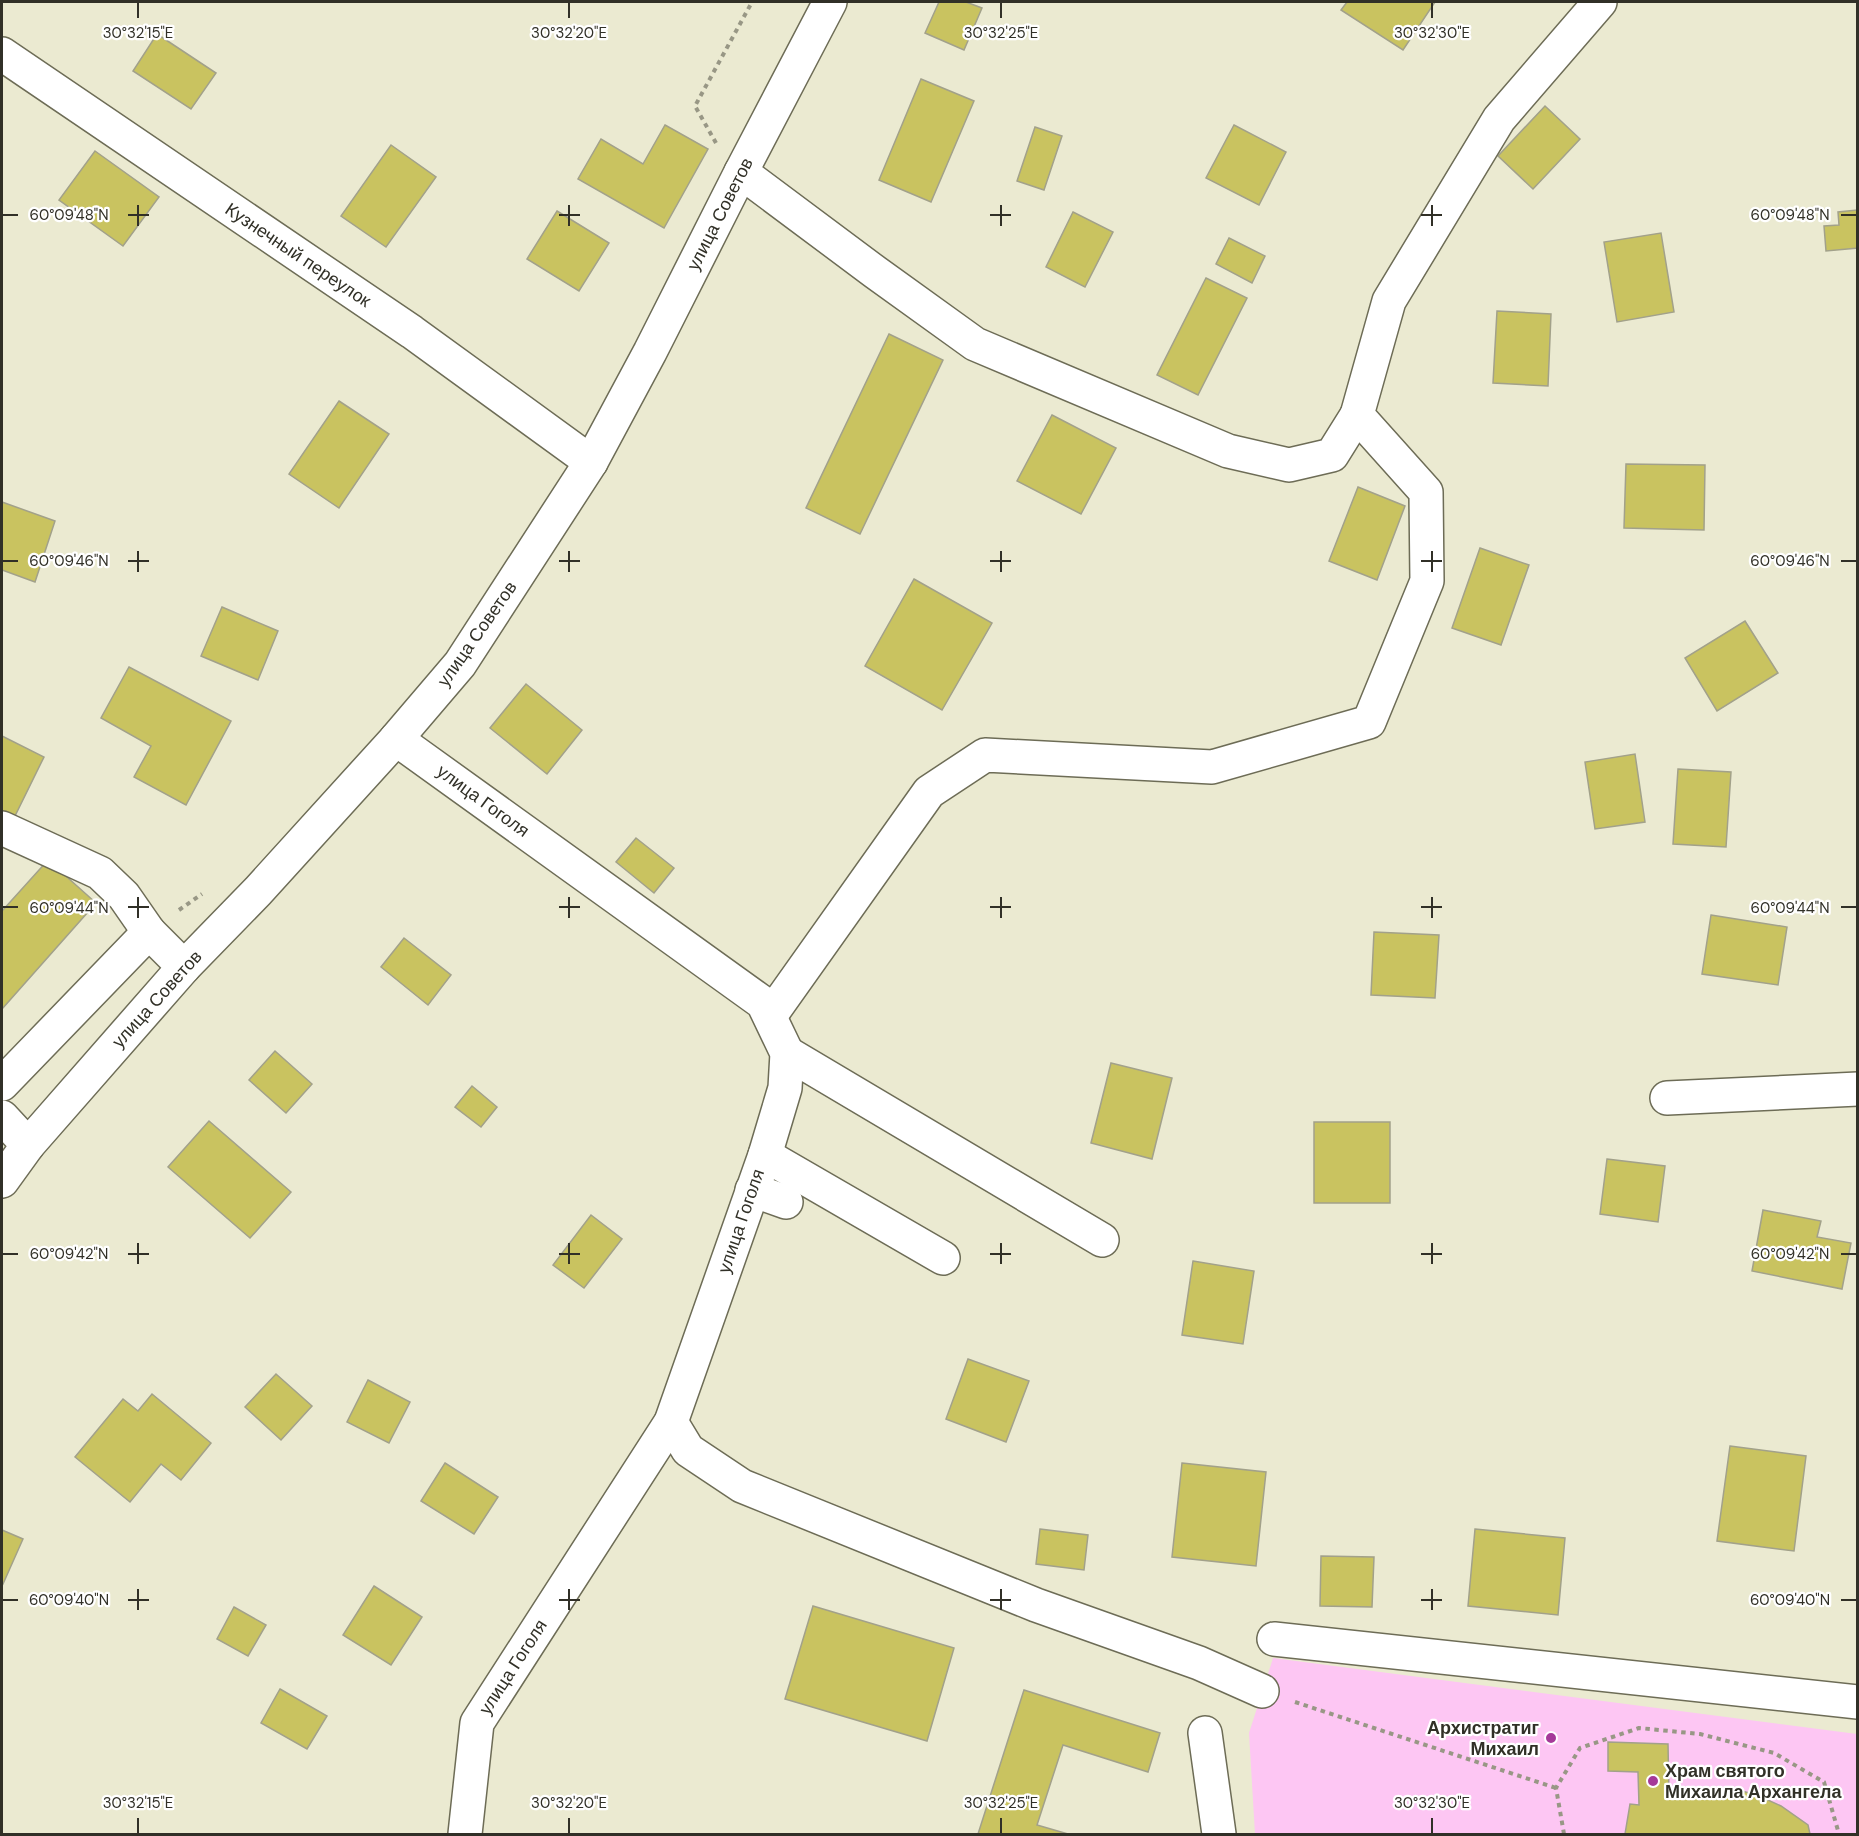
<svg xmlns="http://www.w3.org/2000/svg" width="1859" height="1836" font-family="'DM Sans',sans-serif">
  <rect width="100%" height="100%" fill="#ebead1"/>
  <polygon fill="#fdc6f3" points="1273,1658 1857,1734 1857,1834 1255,1834 1249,1733"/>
  <g fill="#c9c360" stroke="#a2a18a" stroke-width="1.5">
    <polygon points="939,2 966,2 982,8 964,50 925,33"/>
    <polygon points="1347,2 1435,2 1403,50 1341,10"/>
    <polygon points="157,34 216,73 191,109 133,71"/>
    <polygon points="921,79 974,101 931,202 879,180"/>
    <polygon points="1545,106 1580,139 1533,189 1498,156"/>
    <polygon points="665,125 708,149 664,228 578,179 601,139 643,164"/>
    <polygon points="1234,125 1286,152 1259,205 1206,178"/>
    <polygon points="1035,127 1062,136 1044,190 1017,181"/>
    <polygon points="391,145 436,177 386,247 341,216"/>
    <polygon points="95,151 159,197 123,246 59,200"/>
    <polygon points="1857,210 1858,248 1826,251 1824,226 1839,225 1838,212"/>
    <polygon points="557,211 609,243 579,291 527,259"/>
    <polygon points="1073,212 1113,232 1085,287 1046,267"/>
    <polygon points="1661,233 1674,312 1617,322 1604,242"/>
    <polygon points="1229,238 1265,256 1252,283 1216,264"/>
    <polygon points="1206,278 1247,298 1198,395 1157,375"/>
    <polygon points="1497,311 1551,314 1548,386 1493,383"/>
    <polygon points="889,334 943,360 860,534 806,508"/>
    <polygon points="339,401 389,434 339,508 289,474"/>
    <polygon points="1052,415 1116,448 1081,514 1017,481"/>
    <polygon points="1626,464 1705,465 1704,530 1624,528"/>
    <polygon points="1358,487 1405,506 1377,580 1329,561"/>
    <polygon points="2,502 55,521 35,582 2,570"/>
    <polygon points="1480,548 1529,565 1501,645 1452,628"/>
    <polygon points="914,579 992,623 942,710 865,666"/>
    <polygon points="222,607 278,631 258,680 201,656"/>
    <polygon points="1745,621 1778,673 1717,711 1685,658"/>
    <polygon points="129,667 231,721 186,805 134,777 151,746 101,718"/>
    <polygon points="526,684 582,730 547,774 490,728"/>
    <polygon points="2,736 44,757 13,820 2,815"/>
    <polygon points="1635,754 1645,822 1595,829 1585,762"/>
    <polygon points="1678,769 1731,772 1726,847 1673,844"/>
    <polygon points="636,838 674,868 654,893 616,862"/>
    <polygon points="48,860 96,903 2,1009 2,911"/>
    <polygon points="1711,915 1787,927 1778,985 1702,974"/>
    <polygon points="1374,932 1439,935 1435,998 1371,995"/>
    <polygon points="404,938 451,975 428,1005 381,967"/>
    <polygon points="275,1051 312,1084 286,1113 249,1080"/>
    <polygon points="1111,1063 1172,1078 1152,1159 1091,1143"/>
    <polygon points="472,1086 497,1107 481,1127 455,1107"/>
    <polygon points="209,1121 291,1192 250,1238 168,1167"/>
    <rect x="1314" y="1122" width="76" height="81"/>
    <polygon points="1607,1159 1665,1166 1658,1222 1600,1214"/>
    <polygon points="1763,1210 1821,1221 1817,1237 1851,1243 1842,1289 1752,1271"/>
    <polygon points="591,1215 622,1239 584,1288 553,1265"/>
    <polygon points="1193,1261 1254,1271 1243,1344 1182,1335"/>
    <polygon points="968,1359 1029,1381 1006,1442 946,1419"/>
    <polygon points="276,1374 312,1406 281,1440 245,1407"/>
    <polygon points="368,1380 410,1402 389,1443 347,1422"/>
    <polygon points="152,1394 211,1443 181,1480 161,1464 130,1502 75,1457 123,1399 138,1411"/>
    <polygon points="1730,1446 1806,1456 1794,1551 1717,1541"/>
    <polygon points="445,1463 498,1497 474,1534 421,1501"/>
    <polygon points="1182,1463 1266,1472 1256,1566 1172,1557"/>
    <polygon points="1040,1529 1088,1535 1084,1570 1036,1564"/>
    <polygon points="1475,1529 1565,1538 1558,1615 1468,1606"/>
    <polygon points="2,1530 23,1539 3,1584 2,1583"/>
    <polygon points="1321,1556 1374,1557 1372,1607 1320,1606"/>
    <polygon points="374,1586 422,1617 391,1665 343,1635"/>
    <polygon points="813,1606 954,1648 927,1741 785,1699"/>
    <polygon points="234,1607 266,1625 248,1656 217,1639"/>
    <polygon points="280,1689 327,1716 307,1749 261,1723"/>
    <polygon points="1024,1690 1160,1733 1148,1772 1063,1745 1037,1825 1068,1834 978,1834"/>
    <polygon points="1608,1742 1668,1744 1669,1796 1717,1799 1739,1790 1759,1796 1781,1806 1808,1825 1810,1834 1625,1834 1630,1804 1639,1805 1638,1772 1608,1771"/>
  </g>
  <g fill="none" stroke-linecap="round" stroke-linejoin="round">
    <defs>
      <g id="minor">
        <polyline points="2,54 412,332 591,462"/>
        <polyline points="741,172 875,272 975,344 1228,451 1289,465 1332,455 1357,415"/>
        <polyline points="396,739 763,1003 787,1053 785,1088 765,1155 671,1422 477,1723 465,1834"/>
        <polyline points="2,828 100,873 124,896 149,932"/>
        <polyline points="770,1016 929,792 985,755 1212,767 1369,722 1427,581 1426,492 1357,415 1389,301 1499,119 1600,2"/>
        <polyline points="787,1053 1102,1240"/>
        <polyline points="2,1084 149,932 184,967"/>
        <polyline points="1667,1098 1858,1089"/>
        <polyline points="2,1117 28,1145"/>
        <polyline points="765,1155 943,1258"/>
        <polyline points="752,1190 786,1202"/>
        <polyline points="671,1422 688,1450 742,1486 1036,1605 1199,1663 1262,1691"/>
        <polyline points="1274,1639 1858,1702"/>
        <polyline points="1205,1733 1219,1834"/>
      </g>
      <polyline id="major" points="2,1181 28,1145 184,967 258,891 396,739 460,664 591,462 650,352 741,172 830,2"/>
    </defs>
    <use href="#minor" stroke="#6d6c56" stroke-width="36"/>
    <use href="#major" stroke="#6d6c56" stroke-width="36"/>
    <g stroke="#989785" stroke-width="4" stroke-dasharray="4.5 4.5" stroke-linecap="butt">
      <polyline points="716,143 695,106 752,2"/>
      <polyline points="179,910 202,894"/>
      <polyline points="1295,1702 1556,1788"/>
      <polyline points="1564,1834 1556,1788 1580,1748 1639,1728 1700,1734 1774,1753 1824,1782 1839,1834"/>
    </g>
    <use href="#minor" stroke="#fff" stroke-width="33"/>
    <use href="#major" stroke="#fff" stroke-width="33"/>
  </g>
  <path fill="none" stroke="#313027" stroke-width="2" d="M138 3V18M569 3V18M1001 3V18M1432 3V18M138 205V226M569 205V226M1001 205V226M1432 205V226M3 215H18M128 215H149M559 215H580M990 215H1011M1421 215H1442M1841 215H1856M138 551V572M569 551V572M1001 551V572M1432 551V572M3 561H18M128 561H149M559 561H580M990 561H1011M1421 561H1442M1841 561H1856M138 897V918M569 897V918M1001 897V918M1432 897V918M3 907H18M128 907H149M559 907H580M990 907H1011M1421 907H1442M1841 907H1856M138 1243V1264M569 1243V1264M1001 1243V1264M1432 1243V1264M3 1254H18M128 1254H149M559 1254H580M990 1254H1011M1421 1254H1442M1841 1254H1856M138 1589V1610M569 1589V1610M1001 1589V1610M1432 1589V1610M3 1600H18M128 1600H149M559 1600H580M990 1600H1011M1421 1600H1442M1841 1600H1856M138 1818V1833M569 1818V1833M1001 1818V1833M1432 1818V1833"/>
  <g fill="#a53999" stroke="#fff" stroke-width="2">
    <circle cx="1551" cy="1738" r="6"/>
    <circle cx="1653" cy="1781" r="6"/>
  </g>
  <g text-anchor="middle" stroke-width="4.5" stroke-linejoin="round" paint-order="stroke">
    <g font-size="18" fill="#313027" stroke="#fff">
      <text transform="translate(720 214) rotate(-63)" y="6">улица Советов</text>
      <text transform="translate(298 255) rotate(34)" y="6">Кузнечный переулок</text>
      <text transform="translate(477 634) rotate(-55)" y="6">улица Советов</text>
      <text transform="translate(483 801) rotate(36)" y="6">улица Гоголя</text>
      <text transform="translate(157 999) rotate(-48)" y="6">улица Советов</text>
      <text transform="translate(741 1221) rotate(-71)" y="6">улица Гоголя</text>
      <text transform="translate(513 1667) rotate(-57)" y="6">улица Гоголя</text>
    </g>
    <g font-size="18" font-weight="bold" fill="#313027" stroke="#fff" text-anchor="end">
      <text x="1539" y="1734">Архистратиг<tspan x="1539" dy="21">Михаил</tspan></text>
      <text x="1665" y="1777" text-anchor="start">Храм святого<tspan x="1665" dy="21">Михаила Архангела</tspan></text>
    </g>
  </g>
  <g font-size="15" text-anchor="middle" fill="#313027" stroke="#fff" stroke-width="4.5" stroke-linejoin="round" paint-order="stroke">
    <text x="138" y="38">30°32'15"E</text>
    <text x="569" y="38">30°32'20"E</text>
    <text x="1001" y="38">30°32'25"E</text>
    <text x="1432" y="38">30°32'30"E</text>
    <text x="69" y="220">60°09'48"N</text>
    <text x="1790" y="220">60°09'48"N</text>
    <text x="69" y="566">60°09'46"N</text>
    <text x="1790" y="566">60°09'46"N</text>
    <text x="69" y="913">60°09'44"N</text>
    <text x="1790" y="913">60°09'44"N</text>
    <text x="69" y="1259">60°09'42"N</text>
    <text x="1790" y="1259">60°09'42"N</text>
    <text x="69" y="1605">60°09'40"N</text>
    <text x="1790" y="1605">60°09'40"N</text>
    <text x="138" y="1808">30°32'15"E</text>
    <text x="569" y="1808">30°32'20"E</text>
    <text x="1001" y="1808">30°32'25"E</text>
    <text x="1432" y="1808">30°32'30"E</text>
  </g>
  <rect width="1859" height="1836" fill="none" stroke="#313027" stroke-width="6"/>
</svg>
